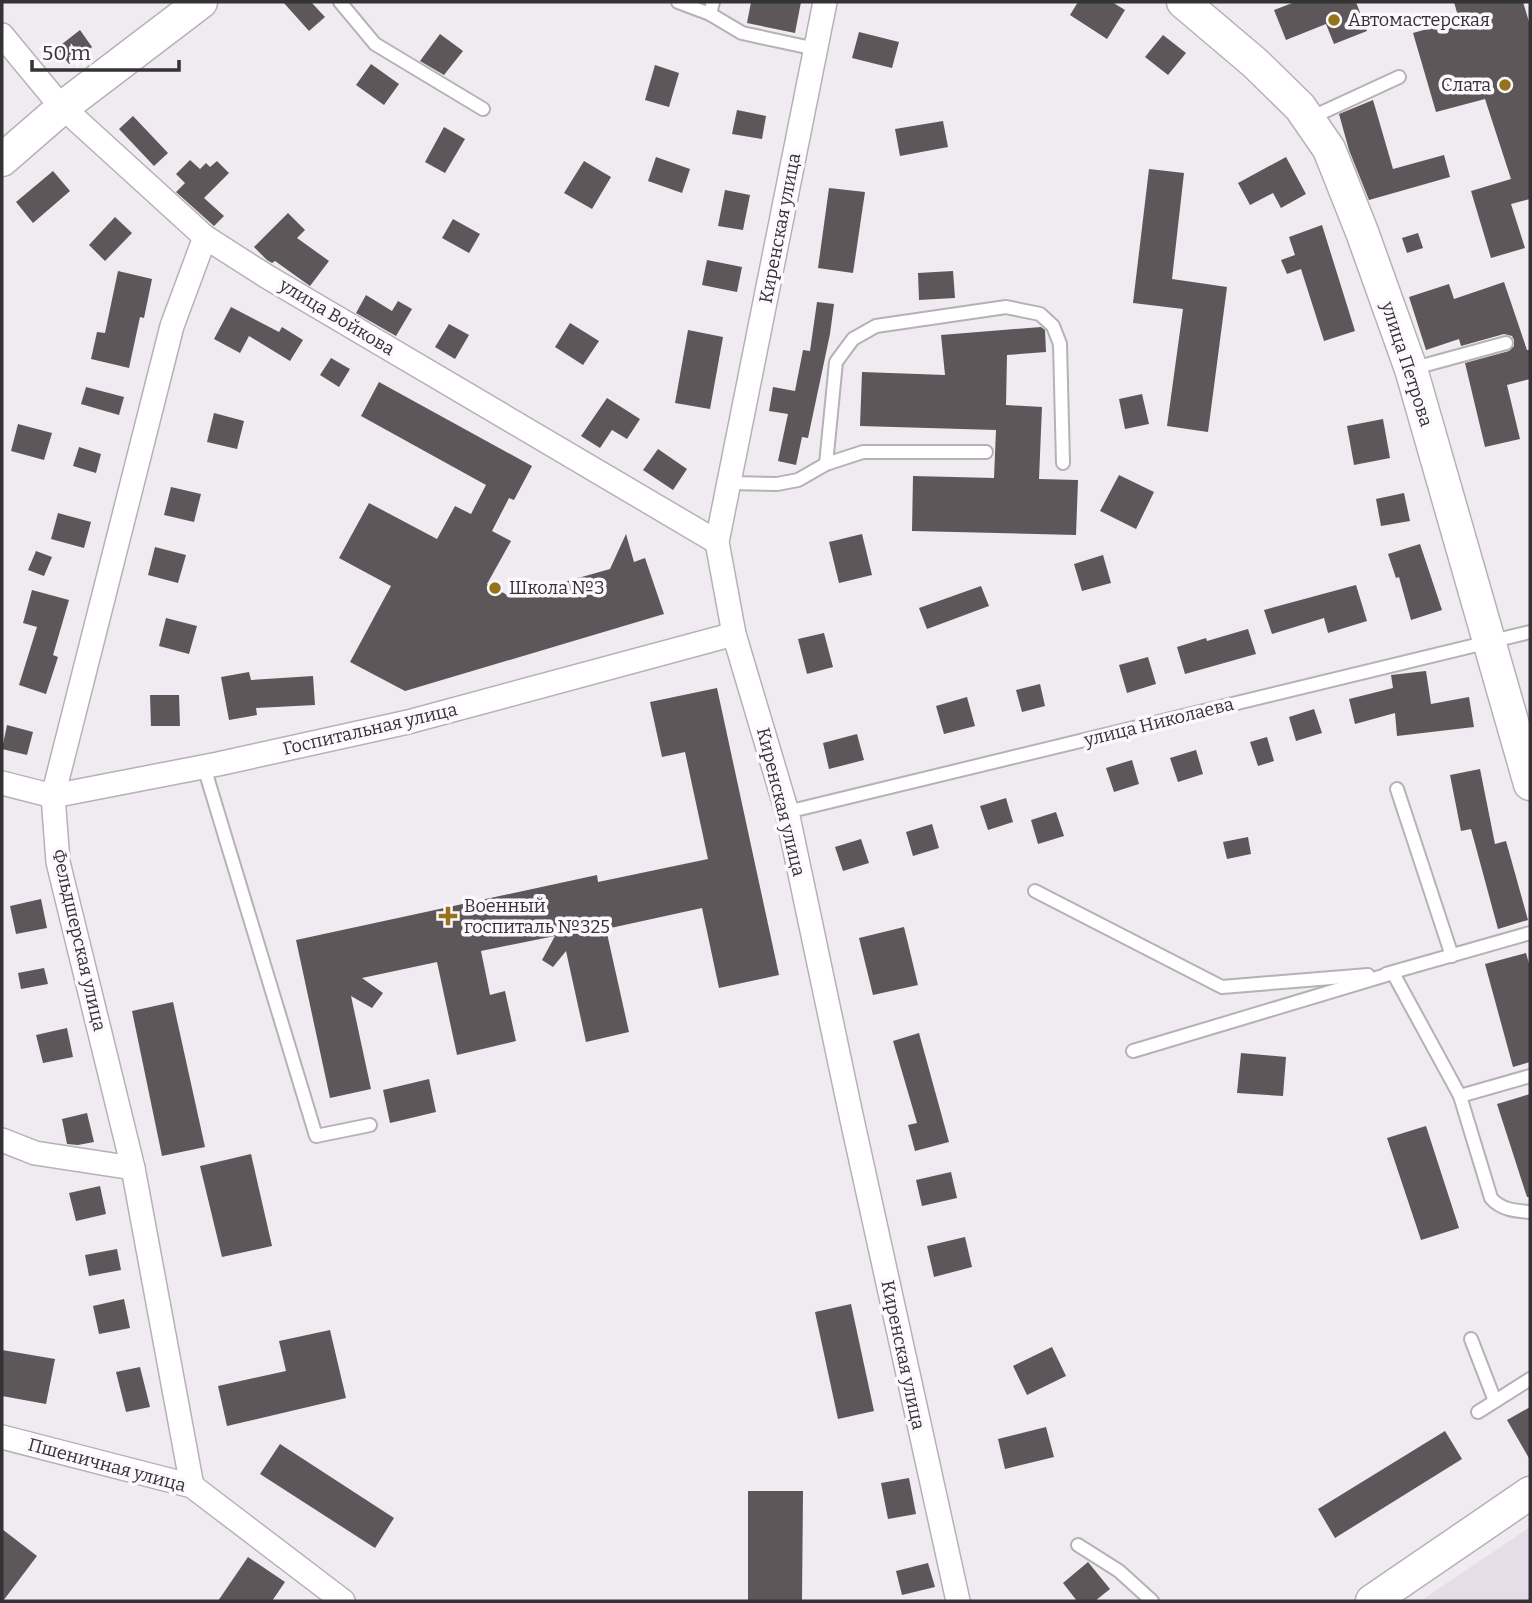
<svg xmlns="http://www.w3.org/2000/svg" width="1532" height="1603" font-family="Bitter,serif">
  <rect width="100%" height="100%" fill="#f0ebf1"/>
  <polygon fill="#e7dde9" points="1530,1527 1530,1601 1420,1601"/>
  <g fill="#5d575a">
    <polygon points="283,2 311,2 325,17 309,31"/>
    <polygon points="751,2 801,2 795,33 747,23"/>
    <polygon points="1078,2 1112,2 1125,10 1107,39 1070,15"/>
    <polygon points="1295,2 1356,2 1367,31 1334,44 1326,24 1286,40 1274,10"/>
    <polygon points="1454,2 1523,2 1530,25 1530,199 1511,204 1525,248 1491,258 1471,191 1511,179 1485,99 1436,112 1413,33 1459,20"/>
    <polygon points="80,30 92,47 69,64 57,48"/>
    <polygon points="859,32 899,42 892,68 852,58"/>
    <polygon points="440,34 463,51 444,75 420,61"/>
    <polygon points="1163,35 1186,53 1168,75 1145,57"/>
    <polygon points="371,64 399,84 384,105 356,85"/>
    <polygon points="655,65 679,73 669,107 645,100"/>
    <polygon points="1373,100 1393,169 1444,155 1450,177 1369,200 1349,150 1339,114"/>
    <polygon points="737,110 766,116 762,139 732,134"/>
    <polygon points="133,116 168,153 154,166 119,129"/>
    <polygon points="943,121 948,147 900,156 895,129"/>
    <polygon points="444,127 465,139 445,173 425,162"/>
    <polygon points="656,157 690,169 682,193 648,181"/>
    <polygon points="1286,157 1306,194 1281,208 1273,193 1250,205 1238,183"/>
    <polygon points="190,160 200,169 206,163 210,167 217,161 229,173 204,198 224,216 214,226 176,192 185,183 176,174"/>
    <polygon points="584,161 611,177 592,209 564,193"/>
    <polygon points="1149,169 1184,173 1172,279 1227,287 1208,432 1167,426 1183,309 1133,303"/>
    <polygon points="53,171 70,191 33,223 16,202"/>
    <polygon points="829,188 865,192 853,273 818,268"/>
    <polygon points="725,190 750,195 743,230 718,226"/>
    <polygon points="288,213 305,230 297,238 329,261 310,286 275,261 272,263 267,260 254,247"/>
    <polygon points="115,217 132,233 105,261 89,245"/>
    <polygon points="453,219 480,234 469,253 442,238"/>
    <polygon points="1322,225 1355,331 1324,341 1301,269 1287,274 1281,260 1295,255 1289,237"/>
    <polygon points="1418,233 1423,248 1407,253 1402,238"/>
    <polygon points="707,260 742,267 737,292 702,285"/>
    <polygon points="118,271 152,279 144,318 140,317 129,368 91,359 97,332 105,333"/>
    <polygon points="953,271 955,298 919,300 918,273"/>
    <polygon points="1504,282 1527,350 1530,350 1530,379 1507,385 1520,439 1485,447 1465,363 1509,351 1514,346 1514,340 1512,336 1504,334 1461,346 1459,339 1426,350 1409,297 1449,284 1454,299"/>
    <polygon points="366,295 392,311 398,301 412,309 396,336 356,313"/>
    <polygon points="817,302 834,304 830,334 808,438 802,437 796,465 778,461 788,414 769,411 773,387 795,391 803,350 810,351"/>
    <polygon points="231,307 279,332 282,327 303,340 290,361 249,336 240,353 214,339"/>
    <polygon points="570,323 599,341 583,365 555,347"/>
    <polygon points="449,324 469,335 455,359 435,347"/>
    <polygon points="1041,327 1045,330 1046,352 1007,355 1006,405 1042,407 1039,479 1078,480 1076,535 912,531 913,476 994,478 996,430 860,426 862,372 945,375 941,335"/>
    <polygon points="688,330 723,337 710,409 675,403"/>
    <polygon points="331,358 350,369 339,387 320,375"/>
    <polygon points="379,382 532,466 514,500 509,498 492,531 511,541 487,584 511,597 610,569 626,534 634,562 645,558 664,614 405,691 350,662 391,586 339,558 369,503 437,539 455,506 471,514 486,485 361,416"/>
    <polygon points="86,387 124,397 119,415 81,404"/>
    <polygon points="1142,394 1149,424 1125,429 1119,399"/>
    <polygon points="607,398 640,419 627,439 612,430 600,448 581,436"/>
    <polygon points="214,413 244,421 237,449 207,442"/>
    <polygon points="1383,419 1390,458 1354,465 1347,426"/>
    <polygon points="18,424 52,433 44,460 11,451"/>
    <polygon points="79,447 101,454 96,473 73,466"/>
    <polygon points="658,449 687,469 673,490 643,470"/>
    <polygon points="1119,475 1154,492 1136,529 1100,511"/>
    <polygon points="171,487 201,494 194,522 164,515"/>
    <polygon points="1404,493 1410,521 1381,526 1376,499"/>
    <polygon points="58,513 91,522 84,548 51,539"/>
    <polygon points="862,534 872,575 839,583 829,542"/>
    <polygon points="1420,544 1442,610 1411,620 1399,577 1396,578 1388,554"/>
    <polygon points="155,547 186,555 178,583 148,575"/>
    <polygon points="36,551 52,557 44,576 28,570"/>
    <polygon points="1103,555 1111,583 1082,591 1074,564"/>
    <polygon points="1356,585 1367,621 1328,633 1324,618 1272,634 1264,610"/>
    <polygon points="981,586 989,606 927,629 919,608"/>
    <polygon points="32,590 69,600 53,655 58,657 46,694 19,685 37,627 23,623"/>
    <polygon points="166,618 197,626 189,654 159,646"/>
    <polygon points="1248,629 1256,654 1185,674 1177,647 1206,638 1207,641"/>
    <polygon points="824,633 833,667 807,674 798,639"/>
    <polygon points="1148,657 1156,684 1127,693 1119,665"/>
    <polygon points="1426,671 1431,704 1469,697 1474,727 1397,736 1395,713 1355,724 1349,699 1393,688 1391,675"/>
    <polygon points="249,672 251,680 313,676 315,705 256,708 257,715 229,720 221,677"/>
    <polygon points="1040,684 1045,706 1022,712 1016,690"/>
    <polygon points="717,688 779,975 719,988 702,908 606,929 629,1032 586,1042 566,951 553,967 542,960 555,936 481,951 490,995 505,991 516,1041 457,1055 437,962 362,978 383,993 372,1008 351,996 371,1089 330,1098 296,940 597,875 598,882 708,859 685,752 662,757 650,702"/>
    <polygon points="150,695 179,695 180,726 151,726"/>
    <polygon points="967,697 975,726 944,734 936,706"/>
    <polygon points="1314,709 1322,733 1296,741 1289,717"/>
    <polygon points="7,725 33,732 27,755 2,749"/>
    <polygon points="857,734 864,760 829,769 823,743"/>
    <polygon points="1267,737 1274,761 1258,766 1250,742"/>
    <polygon points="1196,750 1203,774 1178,782 1170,758"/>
    <polygon points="1132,760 1139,784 1114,792 1106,768"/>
    <polygon points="1480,769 1495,844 1506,841 1528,920 1498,929 1471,829 1461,831 1450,775"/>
    <polygon points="1006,798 1013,822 988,830 980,806"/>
    <polygon points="1056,812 1064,836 1038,844 1031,820"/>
    <polygon points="932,824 939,848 913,856 906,832"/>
    <polygon points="1248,837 1251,854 1227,859 1223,842"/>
    <polygon points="861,839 869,863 843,871 835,847"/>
    <polygon points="41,899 47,928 16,934 10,906"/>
    <polygon points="904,927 918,985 873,995 859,938"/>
    <polygon points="1526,953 1530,967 1530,1062 1513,1067 1485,964"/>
    <polygon points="44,968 48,984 21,989 18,973"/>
    <polygon points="173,1002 205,1147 162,1156 132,1011"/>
    <polygon points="67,1028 73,1057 43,1063 36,1035"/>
    <polygon points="919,1033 949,1142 915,1151 908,1125 917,1123 893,1041"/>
    <polygon points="1241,1053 1286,1057 1283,1096 1237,1093"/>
    <polygon points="429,1079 436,1112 390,1123 383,1090"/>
    <polygon points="1530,1094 1530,1197 1527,1197 1497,1104"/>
    <polygon points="87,1113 94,1142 78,1145 67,1144 62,1119"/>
    <polygon points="1426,1126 1459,1228 1421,1240 1387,1138"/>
    <polygon points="251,1154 272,1246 222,1257 200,1166"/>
    <polygon points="951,1172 957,1198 922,1206 916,1180"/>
    <polygon points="100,1186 106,1214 76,1221 69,1193"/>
    <polygon points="965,1237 972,1267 934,1277 927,1246"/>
    <polygon points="117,1249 121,1270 89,1276 85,1255"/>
    <polygon points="124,1299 130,1328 99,1334 93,1306"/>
    <polygon points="851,1304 874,1411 838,1419 815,1312"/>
    <polygon points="330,1330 346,1398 227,1426 218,1386 286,1371 279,1341"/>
    <polygon points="1052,1347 1066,1376 1027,1395 1013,1366"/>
    <polygon points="2,1350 55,1359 46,1404 2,1396"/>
    <polygon points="140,1367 150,1407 126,1412 116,1372"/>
    <polygon points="1530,1407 1530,1460 1507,1420"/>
    <polygon points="1046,1427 1054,1457 1005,1469 998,1439"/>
    <polygon points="1445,1431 1462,1459 1335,1538 1318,1509"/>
    <polygon points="280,1444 394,1518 375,1548 260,1474"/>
    <polygon points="909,1478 916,1514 888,1519 881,1483"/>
    <polygon points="748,1491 803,1491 802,1601 748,1601"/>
    <polygon points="2,1529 37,1556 3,1601 2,1601"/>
    <polygon points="248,1557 285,1582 272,1601 218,1601"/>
    <polygon points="1088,1562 1110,1589 1095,1601 1077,1601 1063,1583"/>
    <polygon points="928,1563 935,1587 902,1595 896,1571"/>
  </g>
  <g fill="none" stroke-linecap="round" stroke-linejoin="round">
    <defs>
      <g id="lane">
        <polyline points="340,2 375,44 483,109"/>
        <polyline points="678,2 710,14"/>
        <polyline points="713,2 710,14 742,33 816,49"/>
        <polyline points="1308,119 1399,77"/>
        <polyline points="1411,369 1506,343"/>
        <polyline points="826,464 836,362 853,339 876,326 1006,307 1040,314 1053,326 1060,344 1063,463"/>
        <polyline points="729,483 777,484 798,480 826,464 863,452 986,452"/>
        <polyline points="204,767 316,1136 370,1125"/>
        <polyline points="1397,789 1452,956"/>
        <polyline points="787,812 1530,632"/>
        <polyline points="1035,891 1222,987 1368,975"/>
        <polyline points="1386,974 1530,933"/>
        <path d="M1133 1051 1393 973 1460 1096 1491 1198C1501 1210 1516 1211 1530 1212"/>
        <polyline points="1460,1096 1530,1076"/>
        <polyline points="1471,1339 1495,1401"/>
        <polyline points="1478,1412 1530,1379"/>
        <polyline points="1078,1545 1119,1571 1152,1601"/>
      </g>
      <g id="street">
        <polyline points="825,2 717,542 734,634 787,812 851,1115 958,1601"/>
        <polyline points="2,35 59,104 205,237 266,276 717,542"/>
        <polyline points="2,783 53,796 218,764 408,722 734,634"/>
        <polyline points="2,1140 35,1153 133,1168"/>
        <polyline points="2,1437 192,1486 343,1601"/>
        <polyline points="192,1486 133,1168 58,862 53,796 172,326 205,237"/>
      </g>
      <g id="secondary">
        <polyline points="1183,2 1255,63 1300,107 1329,149 1362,232 1411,369 1530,784"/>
        <polyline points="2,160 63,107 201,2"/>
        <polyline points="1372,1601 1530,1493"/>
      </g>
    </defs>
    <use href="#lane" stroke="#b6b1b7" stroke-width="16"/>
    <use href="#street" stroke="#b6b1b7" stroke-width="26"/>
    <use href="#secondary" stroke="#b6b1b7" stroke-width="35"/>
    <use href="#lane" stroke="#fff" stroke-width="12"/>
    <use href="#street" stroke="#fff" stroke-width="23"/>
    <use href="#secondary" stroke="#fff" stroke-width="32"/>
  </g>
  <g fill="#94731b" stroke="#fdf8fe" stroke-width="2.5">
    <circle cx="1334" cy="20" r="7"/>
    <circle cx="1505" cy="85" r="7"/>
    <circle cx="495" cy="588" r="7"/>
    <path d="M444.5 905.5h7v7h7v7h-7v7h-7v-7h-7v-7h7z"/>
  </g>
  <g text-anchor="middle" stroke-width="7" stroke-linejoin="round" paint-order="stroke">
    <g font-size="18" fill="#333234" stroke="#fdf8fe" text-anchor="start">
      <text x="1348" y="26">Автомастерская</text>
      <text x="1491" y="91" text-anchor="end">Слата</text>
      <text x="509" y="594">Школа №3</text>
      <text x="464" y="912">Военный<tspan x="464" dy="21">госпиталь №325</tspan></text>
    </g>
    <g font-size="18" fill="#333234" stroke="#fdf8fe">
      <text transform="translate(780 228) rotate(-79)" y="6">Киренская улица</text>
      <text transform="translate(337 317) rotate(31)" y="6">улица Войкова</text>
      <text transform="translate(1407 364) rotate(72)" y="6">улица Петрова</text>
      <text transform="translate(1159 722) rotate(-14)" y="6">улица Николаева</text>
      <text transform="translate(370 729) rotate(-13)" y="6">Госпитальная улица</text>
      <text transform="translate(781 802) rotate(76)" y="6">Киренская улица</text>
      <text transform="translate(79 940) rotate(77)" y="6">Фельдшерская улица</text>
      <text transform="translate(903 1355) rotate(78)" y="6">Киренская улица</text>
      <text transform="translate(107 1465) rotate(15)" y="6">Пшеничная улица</text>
    </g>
  </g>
  <rect width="1532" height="1603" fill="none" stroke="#333234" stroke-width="7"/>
  <path d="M32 60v10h147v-10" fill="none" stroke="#333234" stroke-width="3.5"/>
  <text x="42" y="60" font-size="21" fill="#333234" stroke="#fdf8fe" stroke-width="5" paint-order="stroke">50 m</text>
</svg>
